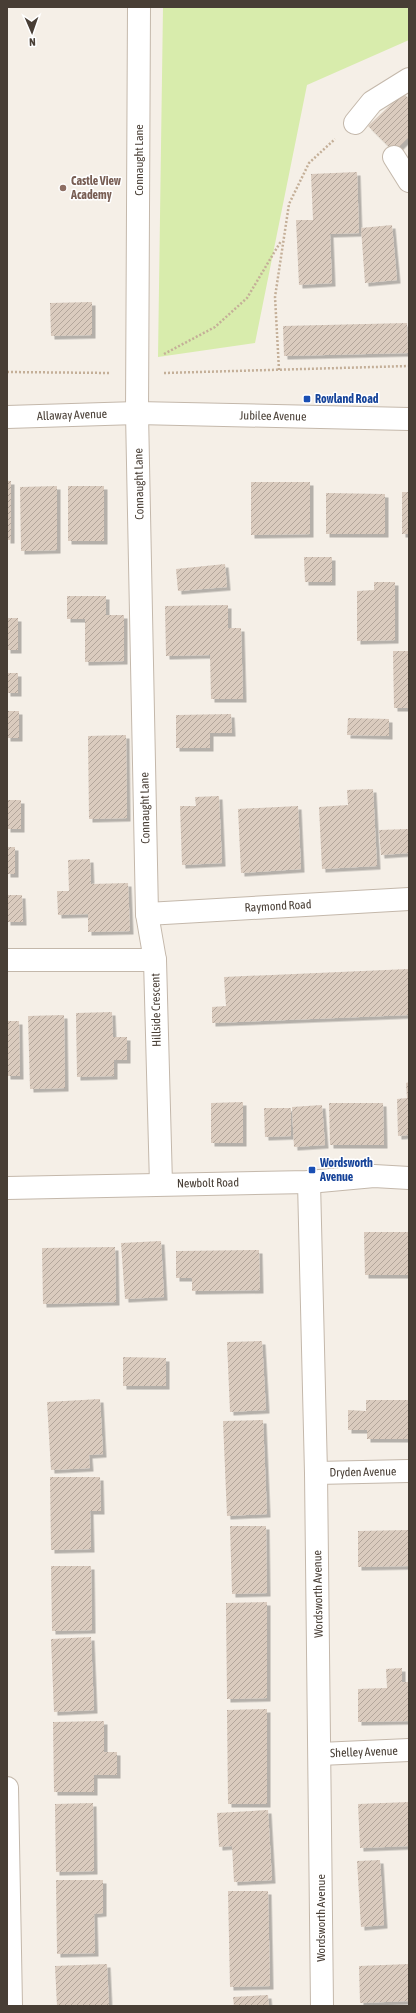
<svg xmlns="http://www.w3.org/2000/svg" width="416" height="2013" font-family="'Asap Condensed',sans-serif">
  <defs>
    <pattern id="building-hatch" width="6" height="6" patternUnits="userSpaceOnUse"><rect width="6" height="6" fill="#dacbbe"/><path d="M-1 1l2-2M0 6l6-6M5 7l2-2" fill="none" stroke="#b3a69b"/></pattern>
    <filter id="shadow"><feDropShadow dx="3.5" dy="3.5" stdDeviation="0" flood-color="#0004"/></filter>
  </defs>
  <rect width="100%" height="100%" fill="#f5efe7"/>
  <polygon fill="#d8ecac" points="163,7 409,7 409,40 307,85 255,343 158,357"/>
  <g fill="url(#building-hatch)" filter="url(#shadow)">
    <polygon points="403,93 409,99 409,137 394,152 368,126"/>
    <polygon points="357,172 359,233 330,234 332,283 299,285 296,220 313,220 311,174"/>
    <polygon points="392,225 397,280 365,283 361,228"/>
    <polygon points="92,302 92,335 51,336 50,303"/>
    <polygon points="407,323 408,353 284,356 283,326"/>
    <rect x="7" y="481" width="4" height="59"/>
    <polygon points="251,482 310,482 310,534 251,535"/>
    <polygon points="57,486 57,550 21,551 20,487"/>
    <rect x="68" y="486" width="36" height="55"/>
    <rect x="402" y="492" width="7" height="42"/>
    <polygon points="326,493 385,494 385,534 326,534"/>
    <polygon points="304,557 332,557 332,582 305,582"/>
    <polygon points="225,564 227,587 178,591 176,569"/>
    <polygon points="374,582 395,582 395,640 357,641 357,591 374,590"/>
    <polygon points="67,596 106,596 106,615 124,615 124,661 85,662 85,619 67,619"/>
    <polygon points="228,605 228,628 241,628 243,699 211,699 210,655 166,656 165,606"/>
    <rect x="7" y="618" width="11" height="32"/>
    <polygon points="393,651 409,651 409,708 394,708"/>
    <rect x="7" y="673" width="11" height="20"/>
    <rect x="7" y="711" width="12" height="27"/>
    <polygon points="231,714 232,733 210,733 210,748 176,748 176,715"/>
    <polygon points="348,718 389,719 389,736 347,735"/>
    <polygon points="126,735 127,818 89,819 88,736"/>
    <polygon points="373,789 377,866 322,869 319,807 348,805 347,790"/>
    <polygon points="219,796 222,863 182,865 180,806 196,806 195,797"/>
    <rect x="7" y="800" width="14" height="29"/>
    <polygon points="298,806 301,869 241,873 238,809"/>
    <polygon points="409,829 409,853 381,855 379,830"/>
    <rect x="7" y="847" width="8" height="27"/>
    <polygon points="90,859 91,884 128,883 130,931 88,932 88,914 58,915 57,891 69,891 68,860"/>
    <polygon points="7,895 22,895 23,922 7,922"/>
    <polygon points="408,969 409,1015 212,1023 212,1007 226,1006 224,977"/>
    <polygon points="112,1012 113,1037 127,1037 127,1060 114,1060 114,1076 77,1077 76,1013"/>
    <polygon points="64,1015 65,1088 30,1089 28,1016"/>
    <polygon points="7,1021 19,1021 20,1076 7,1076"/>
    <polygon points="409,1082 409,1135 398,1136 397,1099 407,1098 406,1083"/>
    <polygon points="243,1102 243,1143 211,1143 211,1103"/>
    <polygon points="329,1103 383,1103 384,1145 330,1145"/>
    <polygon points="322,1105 325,1145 294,1147 292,1107"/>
    <polygon points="264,1108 291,1108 291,1136 265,1137"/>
    <polygon points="364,1232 409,1232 409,1275 365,1275"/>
    <polygon points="161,1241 164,1297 125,1299 121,1243"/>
    <polygon points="115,1247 116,1302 43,1304 42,1248"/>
    <polygon points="259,1250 260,1290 192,1291 192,1278 176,1278 176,1251"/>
    <polygon points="262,1341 266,1410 230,1412 227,1342"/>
    <polygon points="123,1357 166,1358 166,1386 123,1386"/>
    <polygon points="100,1399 103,1454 89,1455 90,1468 51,1470 47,1402"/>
    <polygon points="366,1400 409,1400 409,1439 367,1439 367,1430 348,1430 348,1410 366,1411"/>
    <polygon points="263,1420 267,1514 227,1516 223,1421"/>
    <polygon points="50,1477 100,1477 101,1511 90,1511 91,1549 51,1550"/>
    <polygon points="230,1526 266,1526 267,1593 232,1594"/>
    <polygon points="409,1530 409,1566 358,1567 358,1531"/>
    <polygon points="51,1566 91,1566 92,1630 52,1631"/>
    <polygon points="267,1602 267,1698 227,1699 226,1603"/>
    <polygon points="91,1637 94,1710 54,1712 51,1639"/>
    <polygon points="402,1668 402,1682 409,1682 409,1721 358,1722 358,1689 387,1688 386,1669"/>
    <polygon points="267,1709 267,1804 228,1804 227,1710"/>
    <polygon points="104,1721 104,1752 117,1752 117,1775 94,1775 94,1792 54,1792 53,1722"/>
    <polygon points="409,1802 409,1846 360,1848 358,1804"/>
    <polygon points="93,1803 94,1871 56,1872 55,1804"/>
    <polygon points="268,1810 272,1880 234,1882 232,1846 219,1847 217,1813"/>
    <polygon points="380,1860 384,1925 361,1927 357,1861"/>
    <polygon points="56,1880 103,1880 103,1913 94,1914 95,1953 57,1954"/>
    <polygon points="228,1891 268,1891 270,1986 230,1987"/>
    <polygon points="107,1964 109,2006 57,2006 55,1966"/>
    <polygon points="409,1964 409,2001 360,2003 359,1966"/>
    <polygon points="268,1995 269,2006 234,2006 233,1997"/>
  </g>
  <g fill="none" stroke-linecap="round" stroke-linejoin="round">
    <defs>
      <g id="minor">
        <polyline points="139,7 137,413 147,914 155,960 161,1184"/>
        <polyline points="355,123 372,102 409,79"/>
        <polyline points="394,157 409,181"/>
        <polyline points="147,914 409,899"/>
        <polyline points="7,960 155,960"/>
        <polyline points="309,1182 316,1473 322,2006"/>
        <polyline points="7,1188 309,1182 374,1176 409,1178"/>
        <polyline points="316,1473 409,1471"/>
        <polyline points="320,1754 409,1750"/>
        <polyline points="7,1788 11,2006"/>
      </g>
      <polyline id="tertiary" points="7,417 137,413 409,419"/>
    </defs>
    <use href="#minor" stroke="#c4b8ab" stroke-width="24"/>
    <use href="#tertiary" stroke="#c4b8ab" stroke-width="24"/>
    <g stroke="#c4af98" stroke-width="2.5" stroke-dasharray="2 2" stroke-linecap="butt">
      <polyline points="164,354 215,327 247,298 281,241"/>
      <polyline points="279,370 275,297 289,204 309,163 335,139"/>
      <polyline points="7,372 111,373"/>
      <polyline points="164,373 409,366"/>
    </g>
    <use href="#minor" stroke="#fff" stroke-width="22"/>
    <use href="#tertiary" stroke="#fff" stroke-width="22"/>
  </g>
  <circle fill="#8d6e63" stroke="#fff" stroke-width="1.5" cx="63" cy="188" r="4"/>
  <g fill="#1a4fb4" stroke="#fff" stroke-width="1.5">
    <rect x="303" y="395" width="8" height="8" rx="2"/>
    <rect x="308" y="1166" width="8" height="8" rx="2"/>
  </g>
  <g text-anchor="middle" stroke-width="3" stroke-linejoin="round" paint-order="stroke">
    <g font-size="12" fill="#483e35" stroke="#fff">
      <text transform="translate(139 160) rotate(-90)" y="4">Connaught Lane</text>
      <text transform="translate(72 415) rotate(-2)" y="4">Allaway Avenue</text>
      <text transform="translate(273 416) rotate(1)" y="4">Jubilee Avenue</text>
      <text transform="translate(139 484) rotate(-91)" y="4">Connaught Lane</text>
      <text transform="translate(145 808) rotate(-91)" y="4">Connaught Lane</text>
      <text transform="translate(278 906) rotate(-3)" y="4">Raymond Road</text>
      <text transform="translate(156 1010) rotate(-91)" y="4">Hillside Crescent</text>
      <text transform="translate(208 1183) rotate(-1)" y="4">Newbolt Road</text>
      <text transform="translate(363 1472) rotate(-1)" y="4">Dryden Avenue</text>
      <text transform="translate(318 1594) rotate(-91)" y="4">Wordsworth Avenue</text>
      <text transform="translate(364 1752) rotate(-2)" y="4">Shelley Avenue</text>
      <text transform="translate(321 1918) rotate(-90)" y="4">Wordsworth Avenue</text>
    </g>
    <g font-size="12" font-weight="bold" fill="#785e54" stroke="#fff" text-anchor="start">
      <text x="71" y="185">Castle View<tspan x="71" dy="14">Academy</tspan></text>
    </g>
    <g font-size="12" font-weight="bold" fill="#164399" stroke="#fff" text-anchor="start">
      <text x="315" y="403">Rowland Road</text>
      <text x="320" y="1167">Wordsworth<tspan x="320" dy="14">Avenue</tspan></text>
    </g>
  </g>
  <rect width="416" height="2013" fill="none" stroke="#483e35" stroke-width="16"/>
  <g transform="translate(32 32) rotate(178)" stroke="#ffffff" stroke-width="3" paint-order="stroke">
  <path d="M0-3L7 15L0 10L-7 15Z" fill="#483e35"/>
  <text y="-6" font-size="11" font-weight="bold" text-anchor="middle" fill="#483e35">N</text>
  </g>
</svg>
